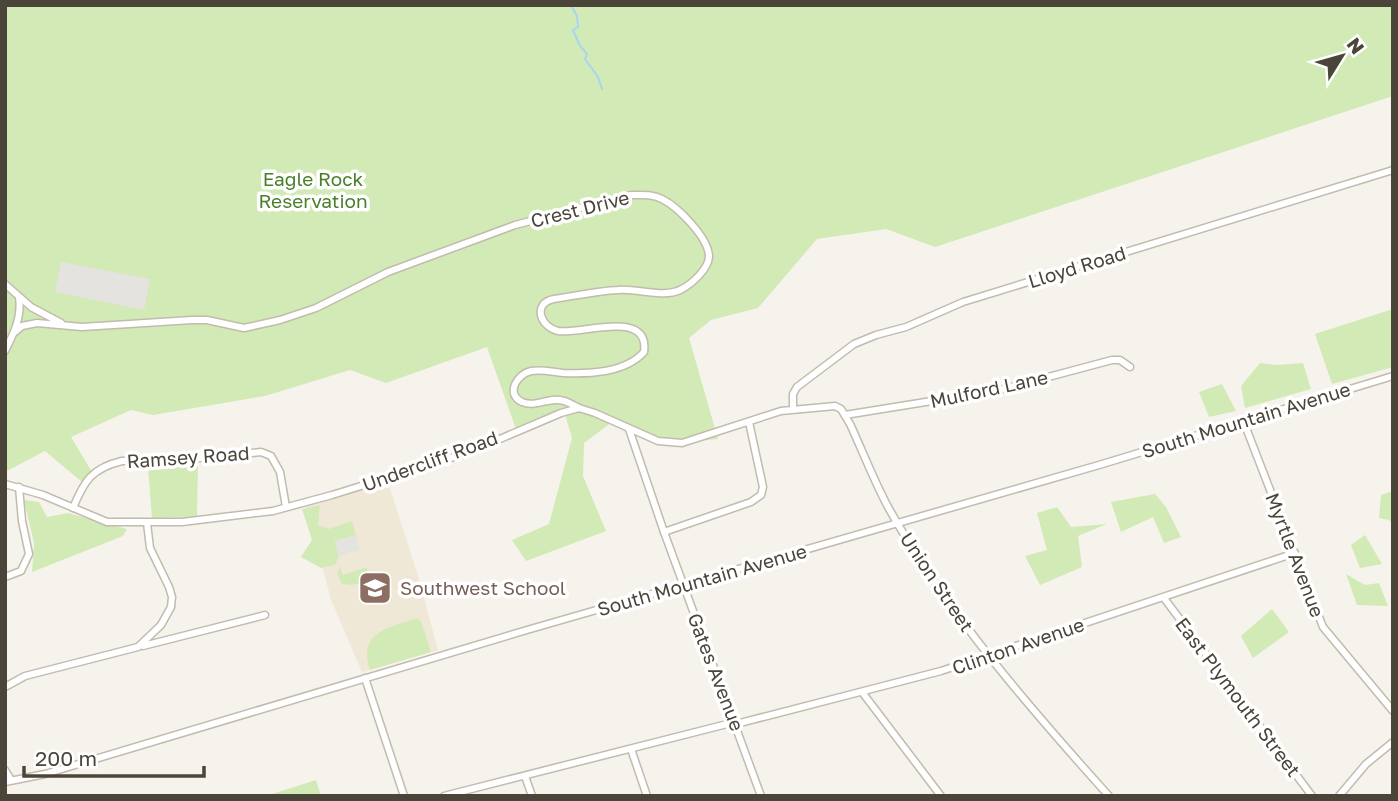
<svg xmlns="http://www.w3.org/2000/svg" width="1398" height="801" font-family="'Golos Text',sans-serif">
  <rect width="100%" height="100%" fill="#f6f3ec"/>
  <polygon fill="#efe8d6" points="388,482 418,576 438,650 362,672 331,600 307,507"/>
  <g fill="#d2eab5">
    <polygon points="5,5 1393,5 1393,96 935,247 886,229 817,239 758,308 711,320 689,338 718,439 666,444 616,419 584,443 583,476 606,531 526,561 512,540 549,524 572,438 565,414 517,432 487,347 386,383 350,370 265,396 153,415 131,410 71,437 92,472 82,482 45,451 5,472"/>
    <polygon points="1393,309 1393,367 1332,384 1315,334"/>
    <polygon points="1260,363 1277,365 1303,363 1311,389 1245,408 1241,386"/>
    <polygon points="1222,384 1236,411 1209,417 1199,392"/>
    <polygon points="198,466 197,517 152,518 148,467"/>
    <polygon points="1393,491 1393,525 1389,520 1379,518 1381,495"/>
    <polygon points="1155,494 1166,507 1181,537 1164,543 1153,517 1121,532 1111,502"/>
    <polygon points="24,500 39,502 47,517 68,513 127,529 123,536 32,572 34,543"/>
    <polygon points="320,505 318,525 329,529 352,521 356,535 335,541 339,556 335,565 321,568 301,557 312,540 302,509"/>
    <polygon points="1057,507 1071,527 1107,524 1078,536 1082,567 1040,585 1025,556 1047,550 1037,513"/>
    <polygon points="1365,535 1382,564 1360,568 1351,545"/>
    <polygon points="340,567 343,575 367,567 369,582 351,585 342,584 337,573"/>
    <polygon points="1346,574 1365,585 1379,583 1388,606 1357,605"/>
    <polygon points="1272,609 1289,632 1253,658 1241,636"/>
    <path d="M417 618 421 621 431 652 370 670C358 631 389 628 417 618Z"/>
    <polygon points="316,780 321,796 266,796"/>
  </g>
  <g fill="#e5e3e0">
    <polygon points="61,262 150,279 144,310 55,292"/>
    <polygon points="356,535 360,550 339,556 335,541"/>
  </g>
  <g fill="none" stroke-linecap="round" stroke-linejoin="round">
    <polyline stroke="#a9d4f2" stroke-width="2" points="571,5 577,16 578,27 573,30 580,46 587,54 585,59 598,77 602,89"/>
    <defs>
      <g id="minor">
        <polyline points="5,284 31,307 61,323"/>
        <path d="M15 332 22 326 37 323 82 327 192 320H207L244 328 280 320 316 308 388 272 515 225 631 195C642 195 652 194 662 199 678 207 709 238 709 257 708 269 693 283 682 289 664 299 638 288 618 290 597 291 575 296 554 299 532 303 540 327 558 331 580 335 650 308 644 352 625 373 590 374 563 373 552 372 542 369 531 371 517 374 505 394 522 402 537 408 550 396 564 401 569 402 574 406 579 408"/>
        <path d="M5 351C14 333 22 317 19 297"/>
        <polyline points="793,409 793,394 797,387 854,344 876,335 906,327 963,302 1393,170"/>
        <polyline points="845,415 1000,390 1112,360 1120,360 1130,367"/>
        <polyline points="1243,420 1323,627 1393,711"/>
        <polyline points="629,429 664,532 761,796"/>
        <path d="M5 484 43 495 107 522H182L273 511 332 495 467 453 561 413 579 408 595 413 658 441 682 443 781 411 835 406 841 409 850 424C863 452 874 481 888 507 948 614 1028 706 1109 796"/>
        <path d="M73 508C84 481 92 468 122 461L180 460 261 452 271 456 280 472 286 507"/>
        <polyline points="664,532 751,502 761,495 763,487 749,422"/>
        <polyline points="5,577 21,571 29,554 22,521 19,487"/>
        <polyline points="1164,598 1312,796"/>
        <polyline points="143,646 265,615"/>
        <polyline points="365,678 404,796"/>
        <polyline points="5,687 25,676 138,647 161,625 171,607 172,597 169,587 150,548 147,523"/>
        <polyline points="862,692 941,796"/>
        <polyline points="736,724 941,671 1295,553"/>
        <polyline points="631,749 647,796"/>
        <polyline points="5,770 11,780"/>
        <polyline points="525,776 532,796"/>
        <polyline points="5,782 45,774 527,630 1099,465 1393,376"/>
        <polyline points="444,796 735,722"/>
        <polyline points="1339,796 1366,764 1393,742"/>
      </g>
    </defs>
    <use href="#minor" stroke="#c2bbae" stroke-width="9"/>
    <use href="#minor" stroke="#fff" stroke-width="6"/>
  </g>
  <defs>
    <symbol id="school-square" viewBox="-11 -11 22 22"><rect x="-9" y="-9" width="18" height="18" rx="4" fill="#8d6e63" stroke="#fff"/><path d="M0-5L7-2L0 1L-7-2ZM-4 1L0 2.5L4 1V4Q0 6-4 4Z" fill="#fff"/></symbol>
  </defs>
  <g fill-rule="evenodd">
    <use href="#school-square" x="356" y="569" width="38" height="38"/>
  </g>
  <g text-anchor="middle" stroke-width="7" stroke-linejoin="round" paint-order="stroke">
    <g font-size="19" fill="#4a7f2a" stroke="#fff">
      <text x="313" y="186">Eagle Rock<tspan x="313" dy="22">Reservation</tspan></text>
    </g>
    <g font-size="19" fill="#4b4439" stroke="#fff">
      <text transform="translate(580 209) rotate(-14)" y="7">Crest Drive</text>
      <text transform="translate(1077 267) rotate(-17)" y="7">Lloyd Road</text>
      <text transform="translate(989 389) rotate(-12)" y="7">Mulford Lane</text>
      <text transform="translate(1246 420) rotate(-17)" y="7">South Mountain Avenue</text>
      <text transform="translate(188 457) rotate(-4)" y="7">Ramsey Road</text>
      <text transform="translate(430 461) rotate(-20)" y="7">Undercliff Road</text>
      <text transform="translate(1295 555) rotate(69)" y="7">Myrtle Avenue</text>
      <text transform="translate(702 580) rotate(-16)" y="7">South Mountain Avenue</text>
      <text transform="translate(937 582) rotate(56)" y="7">Union Street</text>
      <text transform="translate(1018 646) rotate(-19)" y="7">Clinton Avenue</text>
      <text transform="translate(716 672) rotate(69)" y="7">Gates Avenue</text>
      <text transform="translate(1238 697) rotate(53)" y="7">East Plymouth Street</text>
    </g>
    <g font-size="19" fill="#785e54" stroke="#fff" text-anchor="start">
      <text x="400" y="595">Southwest School</text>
    </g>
  </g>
  <rect width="1398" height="801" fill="none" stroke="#4b4439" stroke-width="14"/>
  <g transform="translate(1342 56) rotate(53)" stroke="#ffffff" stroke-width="5" paint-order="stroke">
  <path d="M0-5L12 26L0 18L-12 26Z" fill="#4b4439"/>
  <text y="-10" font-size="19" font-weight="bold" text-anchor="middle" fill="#4b4439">N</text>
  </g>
  <path d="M24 766v10h180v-10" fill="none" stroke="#4b4439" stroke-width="3.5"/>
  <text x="35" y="766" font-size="21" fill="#4b4439" stroke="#ffffff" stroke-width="5" paint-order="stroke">200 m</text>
</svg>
